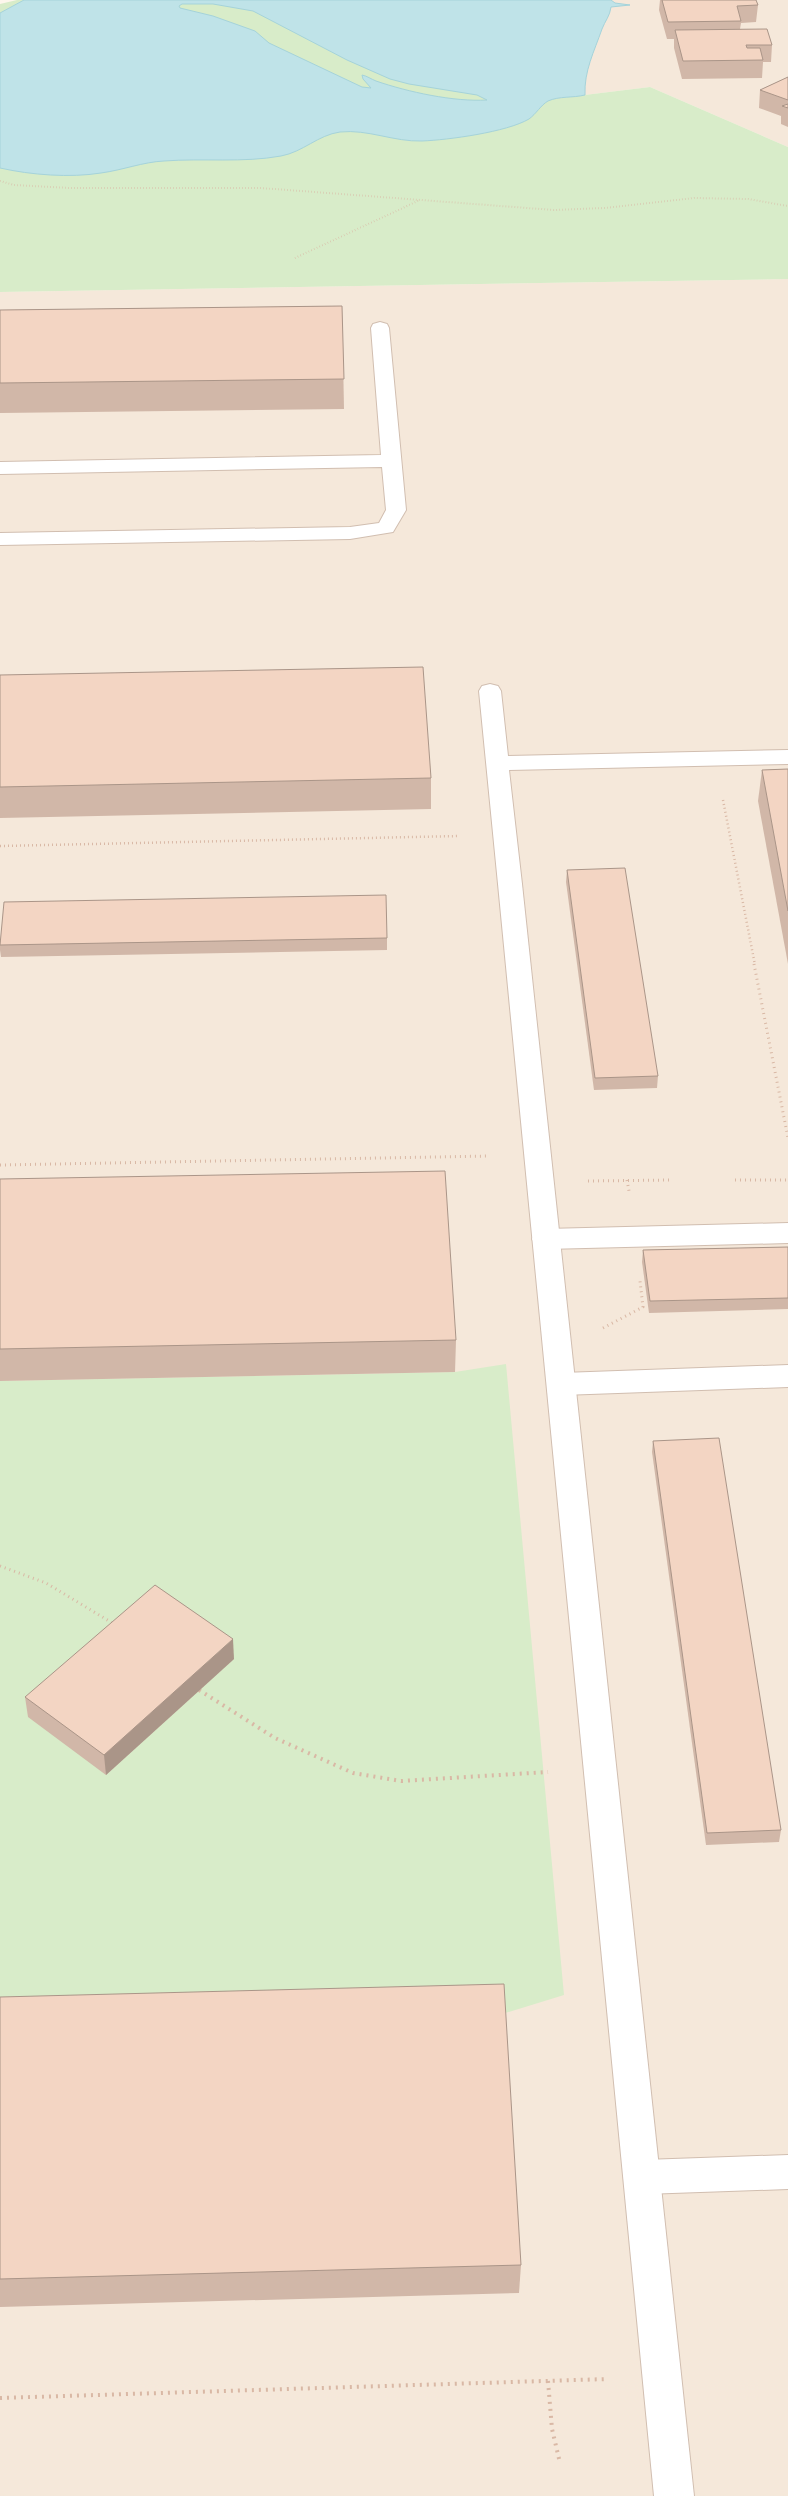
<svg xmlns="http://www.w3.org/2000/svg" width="788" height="2496" font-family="'Nunito Sans',sans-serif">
  <rect width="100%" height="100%" fill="#fdf6ec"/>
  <g fill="#f5e8da">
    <polygon points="242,0 788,0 788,147 650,87 527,102"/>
    <polygon points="788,279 788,2496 0,2496 0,292"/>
  </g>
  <g fill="#d8ecc9">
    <polygon points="17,0 221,0 527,102 650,87 788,147 788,279 0,292 0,4"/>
    <polygon points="506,1364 564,1995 502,2014 0,2027 0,1381 455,1372"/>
  </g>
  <path fill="#bfe3e8" stroke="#a5d3da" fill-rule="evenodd" d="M24 0H611L615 3 630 5 611 7C610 16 605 21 602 29 594 52 584 71 585 95 573 98 559 96 548 101 541 105 536 114 529 119 507 132 448 140 422 141 394 142 368 129 340 132 318 135 303 152 281 156 243 163 203 158 164 161 143 162 123 170 101 173 70 178 31 175 0 168V13ZM182 4H213L253 11 347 60 390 79 409 84 477 95 487 100C454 102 408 92 376 81 371 79 367 76 362 75L363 79 371 88 362 87 269 43 255 31 213 16 180 8 179 6Z"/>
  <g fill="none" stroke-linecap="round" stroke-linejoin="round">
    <defs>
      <g id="lane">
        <polygon points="380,322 387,324 389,328 406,510 393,532 350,539 0,545 0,533 350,527 379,523 386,510 382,467 0,474 0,462 381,455 371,328 373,324"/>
        <polygon points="490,684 498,686 501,691 508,756 788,750 788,764 509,770 522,884 518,889 510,891 502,889 498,884 479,691 482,686"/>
        <polygon points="788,1223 788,1243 546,1249 536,1246 532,1239 536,1232 546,1229"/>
        <polygon points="788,1365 788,1387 562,1395 552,1392 548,1384 552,1376 562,1373"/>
        <polygon points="788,2155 788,2189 644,2194 631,2189 626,2177 631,2165 644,2160"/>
      </g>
      <polygon id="street" points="510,877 518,879 522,884 694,2496 654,2496 498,884 502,879"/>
    </defs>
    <use href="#lane" stroke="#d1beb0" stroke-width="2"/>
    <use href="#street" stroke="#d1beb0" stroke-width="2"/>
    <g stroke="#d9b8a5" stroke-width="2" stroke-dasharray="0.5 2.5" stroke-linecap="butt">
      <polyline points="0,181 14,185 70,188 261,188 554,210 605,208 694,198 748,199 788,206"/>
      <polyline points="295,258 420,200"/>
    </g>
    <g stroke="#d9b8a5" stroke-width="2.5" stroke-dasharray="1 3" stroke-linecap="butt">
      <polyline points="723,800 755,965"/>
      <polyline points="0,846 459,836"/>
    </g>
    <g stroke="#d9b8a5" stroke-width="3" stroke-dasharray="1 4" stroke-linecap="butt">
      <polyline points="754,964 788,1138"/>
      <polyline points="0,1165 489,1156"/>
      <polyline points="627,1180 629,1191"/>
      <polyline points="735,1180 788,1180"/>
      <polyline points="588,1181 672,1180"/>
      <polyline points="603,1328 643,1307 640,1281"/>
      <polyline points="0,1566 46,1583 114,1624"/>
    </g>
    <g stroke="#d9b8a5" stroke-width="4" stroke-dasharray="2 5" stroke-linecap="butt">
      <polyline points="199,1690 275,1738 353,1773 401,1781 548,1772"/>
      <polyline points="548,2381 552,2429 560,2463"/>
      <polyline points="0,2398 608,2379"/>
    </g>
    <use href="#lane" fill="#fff" fill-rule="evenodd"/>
    <use href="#street" fill="#fff" fill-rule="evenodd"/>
  </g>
  <g fill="#d1b7a8">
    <polygon points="660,0 756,0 758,5 756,22 741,23 740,29 772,45 771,62 763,62 762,78 682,79 674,48 674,39 667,39 659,10"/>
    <polygon points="788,77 788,127 781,124 781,116 759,108 760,90"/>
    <polygon points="342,306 344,409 0,413 0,310"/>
    <polygon points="0,675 431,778 431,809 0,818"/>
    <polygon points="788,769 788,964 758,801 762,770"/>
    <polygon points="567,870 658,1076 657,1088 594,1090 566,882"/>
    <polygon points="387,938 387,950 1,957 0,950 0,941"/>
    <polygon points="0,1179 456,1340 455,1372 0,1381"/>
    <polygon points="788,1247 788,1309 649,1313 642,1262 643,1250"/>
    <polygon points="653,1441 781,1830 779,1842 706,1845 652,1452"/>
    <polygon points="234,1659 106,1775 28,1717 25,1697"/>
    <polygon points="0,1997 521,2265 519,2293 0,2307"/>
  </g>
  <polygon fill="#aa9588" points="233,1639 234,1659 106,1775 104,1755"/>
  <g fill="#f3d5c3" stroke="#aa9588">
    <polygon points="662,0 756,0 758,5 737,6 741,21 668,22"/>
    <polygon points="767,29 772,45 746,45 747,48 760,48 763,60 683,61 675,30"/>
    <polygon points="788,77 788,100 760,90"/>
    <polygon points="788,104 788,108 782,106"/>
    <polygon points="342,306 344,379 0,383 0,310"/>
    <polygon points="423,667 431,778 0,787 0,675"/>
    <polygon points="788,769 788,911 762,770"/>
    <polygon points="625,868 658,1076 595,1078 567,870"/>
    <polygon points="386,895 387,938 0,945 4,902"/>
    <polygon points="445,1171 456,1340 0,1349 0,1179"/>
    <polygon points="788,1247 788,1298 650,1301 643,1250"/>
    <polygon points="719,1438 781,1830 707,1833 653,1441"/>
    <polygon points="155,1585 233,1639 104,1755 25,1697"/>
    <polygon points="504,1984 521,2265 0,2279 0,1997"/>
  </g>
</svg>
